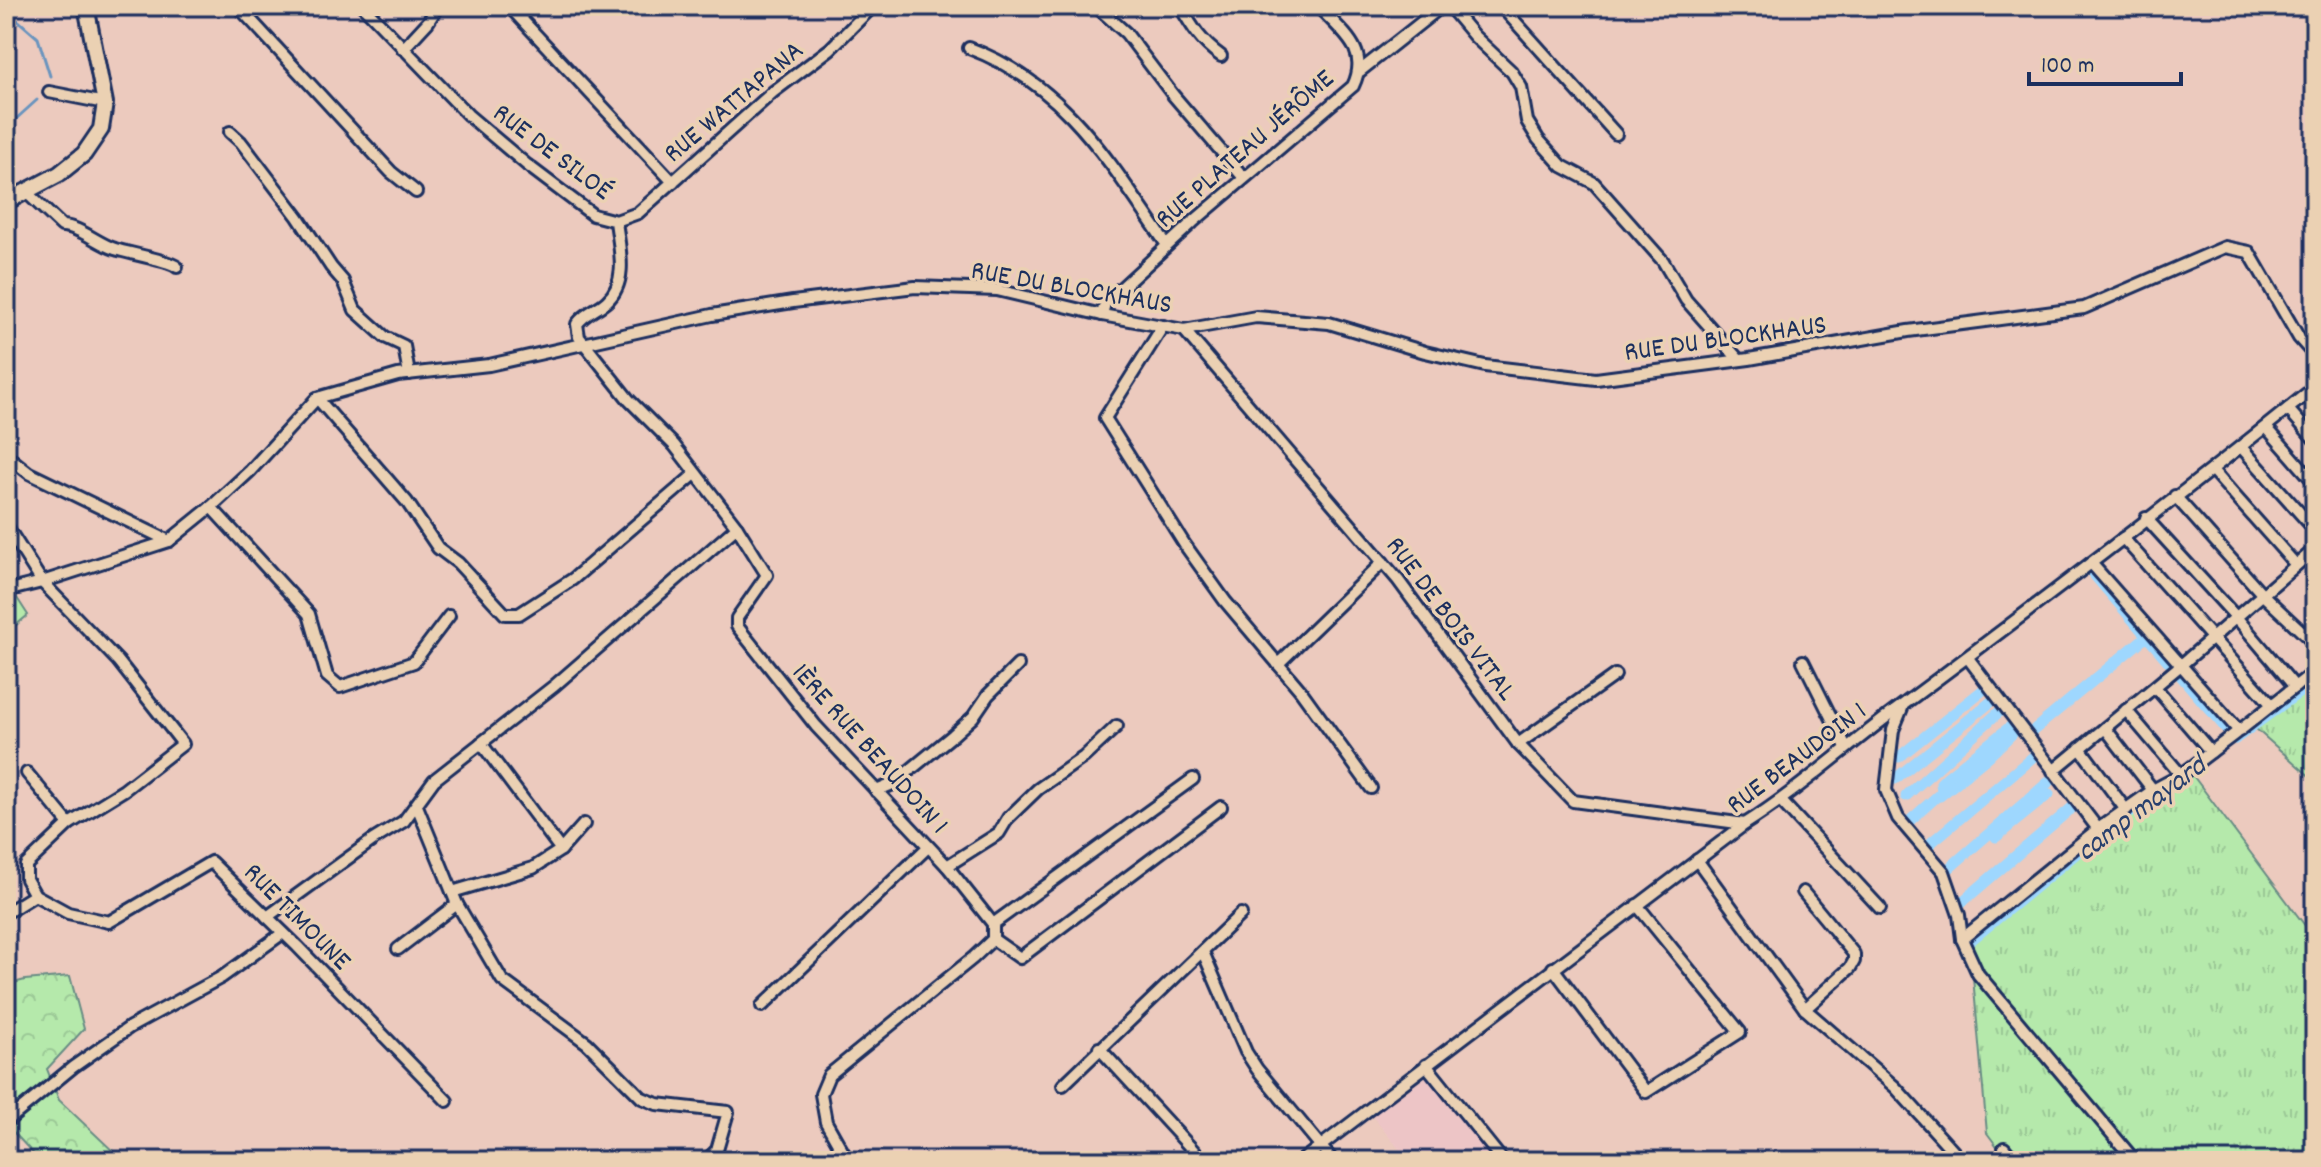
<svg xmlns="http://www.w3.org/2000/svg" width="2321" height="1167" font-family="Dekko,sans-serif">
  <defs>
    <pattern id="grass-tufts" width="24" height="20" patternUnits="userSpaceOnUse" patternTransform="scale(2)"><rect width="24" height="20" fill="#b5e9ab"/><path d="M3 7l-1-3M5 7V3M7 7l1-3M15 17l-1-3M17 17v-4M19 17l1-3" fill="none" stroke="#9bc896"/></pattern>
    <pattern id="forest-crowns" width="20" height="18" patternUnits="userSpaceOnUse" patternTransform="scale(2)"><rect width="20" height="18" fill="#b5e9ab"/><path d="M2 6a3 3 0 1 1 6 0M12 15a3 3 0 1 1 6 0" fill="none" stroke="#9bc896"/></pattern>
  </defs>
  <rect width="100%" height="100%" fill="#eccabe"/>
  <filter id="ink" filterUnits="userSpaceOnUse"><feTurbulence type="fractalNoise" baseFrequency=".0125" numOctaves="2"/><feDisplacementMap in="SourceGraphic" scale="16" xChannelSelector="R" yChannelSelector="G"/><feConvolveMatrix kernelMatrix="1 2 1 2 8 2 1 2 1" color-interpolation-filters="sRGB"/></filter>
  <g filter="url(#ink)">
    <polygon fill="#edc5c6" points="1431,1073 1502,1161 1409,1161 1372,1116"/>
    <g fill="url(#grass-tufts)" stroke="#688c84" stroke-width="2">
      <polygon points="2315,678 2315,781 2255,728"/>
      <polygon points="2191,773 2315,939 2315,1161 2008,1161 1987,1133 1970,944 2102,835"/>
    </g>
    <g fill="url(#forest-crowns)" stroke="#688c84" stroke-width="2">
      <polygon points="6,581 28,615 9,631 6,630"/>
      <polygon points="70,976 84,1029 47,1069 59,1100 115,1153 108,1161 40,1161 6,1124 6,985 25,980"/>
    </g>
    <g fill="none" stroke-linecap="round" stroke-linejoin="round">
      <g stroke="#6a94be" stroke-width="3">
        <polyline points="6,10 38,38 50,76"/>
        <polyline points="6,128 37,100"/>
      </g>
      <g stroke="#9ed7fe" stroke-width="11">
        <polyline points="2089,569 2235,739"/>
        <polyline points="2035,729 2147,636"/>
        <polyline points="2235,739 2315,681"/>
        <polyline points="1899,757 1983,690"/>
        <polyline points="1895,779 1992,701"/>
        <polyline points="1906,796 2000,711"/>
        <polyline points="1940,796 1989,756 2015,731"/>
        <polyline points="1905,825 1942,792 1941,783 1947,777 2011,726"/>
        <polyline points="1996,837 2049,794"/>
        <polyline points="1926,847 2034,756"/>
        <polyline points="1947,870 2052,779"/>
        <polyline points="1961,903 2074,806"/>
        <polyline points="1970,941 2117,820 2179,781"/>
      </g>
      <defs>
        <g id="street">
          <polyline points="238,6 391,172 416,192"/>
          <polyline points="363,6 468,115 527,165 593,215 616,221 638,213 773,92 830,49 873,6"/>
          <polyline points="509,6 673,182"/>
          <polyline points="1096,6 1126,33 1173,95 1244,178"/>
          <path d="M1180 6C1192 27 1201 42 1221 56"/>
          <polyline points="1449,6 1474,36 1512,72 1521,87 1527,121 1538,139 1562,166 1594,183 1663,261 1686,300 1739,360"/>
          <polyline points="1501,6 1616,134"/>
          <path d="M969 48C1066 84 1111 165 1167 245"/>
          <polyline points="403,49 428,22 438,6"/>
          <polyline points="1360,71 1442,6"/>
          <polyline points="49,92 105,103"/>
          <polyline points="230,132 241,142 298,217 331,267 343,281 355,310 385,337 404,346 409,374"/>
          <path d="M26 192 62 226C79 226 98 244 115 249 127 253 171 261 177 267"/>
          <path d="M616 221C619 247 629 281 607 301 597 310 586 312 577 324L579 337 629 400 674 445 737 527 767 575 737 618V626L816 726 947 866 993 924V939L973 958 829 1075 821 1094 826 1122 848 1161"/>
          <path d="M1102 315 1105 303 1193 222 1353 86C1371 49 1341 32 1318 6"/>
          <polyline points="1163,326 1105,418 1185,545 1225,601 1301,691 1371,788"/>
          <polyline points="1184,330 1398,580 1518,744 1573,801 1745,824"/>
          <polyline points="317,398 407,502 438,548 458,563 505,614 519,614 573,579 695,474"/>
          <polyline points="2288,409 2315,440"/>
          <polyline points="2266,427 2315,483"/>
          <polyline points="2241,447 2315,530"/>
          <polyline points="6,455 29,473 169,541"/>
          <polyline points="2212,470 2296,565"/>
          <polyline points="2175,496 2263,595 2315,644"/>
          <polyline points="211,507 309,614 327,676 340,687 414,662 449,616"/>
          <polyline points="2146,518 2236,617 2295,687"/>
          <polyline points="6,525 42,582 118,661 183,744 124,790 69,824 26,865 26,879 35,895"/>
          <polyline points="2123,538 2272,705"/>
          <polyline points="2091,563 2239,731 2315,671"/>
          <polyline points="6,591 42,582 169,541 211,507 250,471 317,398 398,375 489,365 712,315 793,302 915,287 997,290 1102,315 1184,330 1256,317 1329,323 1425,352 1485,366 1596,379 1749,359 1908,331 2084,308 2225,247 2249,252 2299,338 2315,356"/>
          <polyline points="1968,658 2098,829"/>
          <polyline points="1803,661 1846,747"/>
          <polyline points="1278,664 1383,562"/>
          <polyline points="2155,687 2211,752"/>
          <polyline points="1902,708 1893,730 1886,790 1898,818 1944,872 1959,915 1962,939 1978,974 2135,1161"/>
          <polyline points="2126,710 2181,775"/>
          <polyline points="2105,728 2153,790"/>
          <polyline points="481,743 561,850"/>
          <polyline points="1518,744 1615,675"/>
          <polyline points="2080,748 2126,810"/>
          <polyline points="2053,771 2181,665 2315,549"/>
          <polyline points="27,773 69,824"/>
          <polyline points="876,791 893,784 953,735 973,717 988,695 1018,665"/>
          <polyline points="1781,801 1880,908"/>
          <polyline points="417,806 457,904 502,980 587,1043 642,1098 657,1104 728,1112 717,1150 706,1161"/>
          <polyline points="1697,860 1805,1009 1895,1087 1962,1161"/>
          <polyline points="947,866 999,833 1008,818 1038,789 1084,757 1117,726"/>
          <polyline points="452,892 533,868 561,850 584,824"/>
          <polyline points="1803,892 1854,954 1854,961 1850,968 1805,1009"/>
          <polyline points="6,913 35,895 68,913 109,922 211,862 297,946 447,1101"/>
          <polyline points="267,917 373,840 404,821 434,780 554,686 737,527"/>
          <polyline points="993,924 1193,779"/>
          <polyline points="993,939 1020,958 1221,807"/>
          <polyline points="1962,939 2098,829 2153,790 2181,775 2236,733"/>
          <polyline points="398,949 457,904"/>
          <polyline points="1203,952 1246,1052 1257,1069 1333,1161"/>
          <polyline points="1553,968 1646,1092 1740,1032 1637,905"/>
          <polyline points="762,1006 928,847"/>
          <polyline points="1099,1048 1203,1161"/>
          <polyline points="1426,1065 1503,1161"/>
          <polyline points="1063,1085 1241,914"/>
          <polyline points="6,1122 73,1067 130,1027 222,977 283,933"/>
          <polyline points="2004,1148 2015,1161"/>
          <path d="M1301 1161 1745 824C1799 790 1848 745 1900 707 2040 603 2179 497 2315 387"/>
        </g>
        <polyline id="secondary" points="6,202 59,174 84,154 101,129 105,103 86,6"/>
      </defs>
      <use href="#street" stroke="#1b2f5e" stroke-width="16"/>
      <use href="#secondary" stroke="#1b2f5e" stroke-width="20"/>
      <use href="#street" stroke="#ebd1b3" stroke-width="10"/>
      <use href="#secondary" stroke="#ebd1b3" stroke-width="14"/>
    </g>
  </g>
  <g text-anchor="middle" stroke-width="7" stroke-linejoin="round" paint-order="stroke">
    <g font-size="28" fill="#1b2f5e" stroke="#ebd1b3">
      <text transform="translate(732 100) rotate(-40)" y="10">RUE WATTAPANA</text>
      <text transform="translate(1243 147) rotate(-41)" y="10">RUE PLATEAU JÉRÔME</text>
      <text transform="translate(554 150) rotate(37)" y="10">RUE DE SILOÉ</text>
      <text transform="translate(1072 285) rotate(10)" y="10">RUE DU BLOCKHAUS</text>
      <text transform="translate(1725 336) rotate(-8)" y="10">RUE DU BLOCKHAUS</text>
      <text transform="translate(1453 617) rotate(53)" y="10">RUE DE BOIS VITAL</text>
      <text transform="translate(872 747) rotate(48)" y="10">1ÈRE RUE BEAUDOIN 1</text>
      <text transform="translate(1795 756) rotate(-37)" y="10">RUE BEAUDOIN 1</text>
      <text transform="translate(299 915) rotate(45)" y="10">RUE TIMOUNE</text>
    </g>
    <g font-size="30" font-style="italic" fill="#28406e" stroke="#ebd1b3">
      <text transform="translate(2140 807) rotate(-37)" y="10">camp mayard</text>
    </g>
  </g>
  <rect width="2321" height="1167" fill="none" stroke="#ebd1b3" stroke-width="32"/>
  <rect x="16" y="16" width="2289" height="1135" fill="none" stroke="#1b2f5e" stroke-width="3" filter="url(#ink)"/>
  <path d="M2029 72v12h152v-12" fill="none" stroke="#1b2f5e" stroke-width="4"/>
  <text x="2041" y="72" font-size="24" fill="#1b2f5e" stroke="#ebd1b3" stroke-width="6" paint-order="stroke">100 m</text>
</svg>
